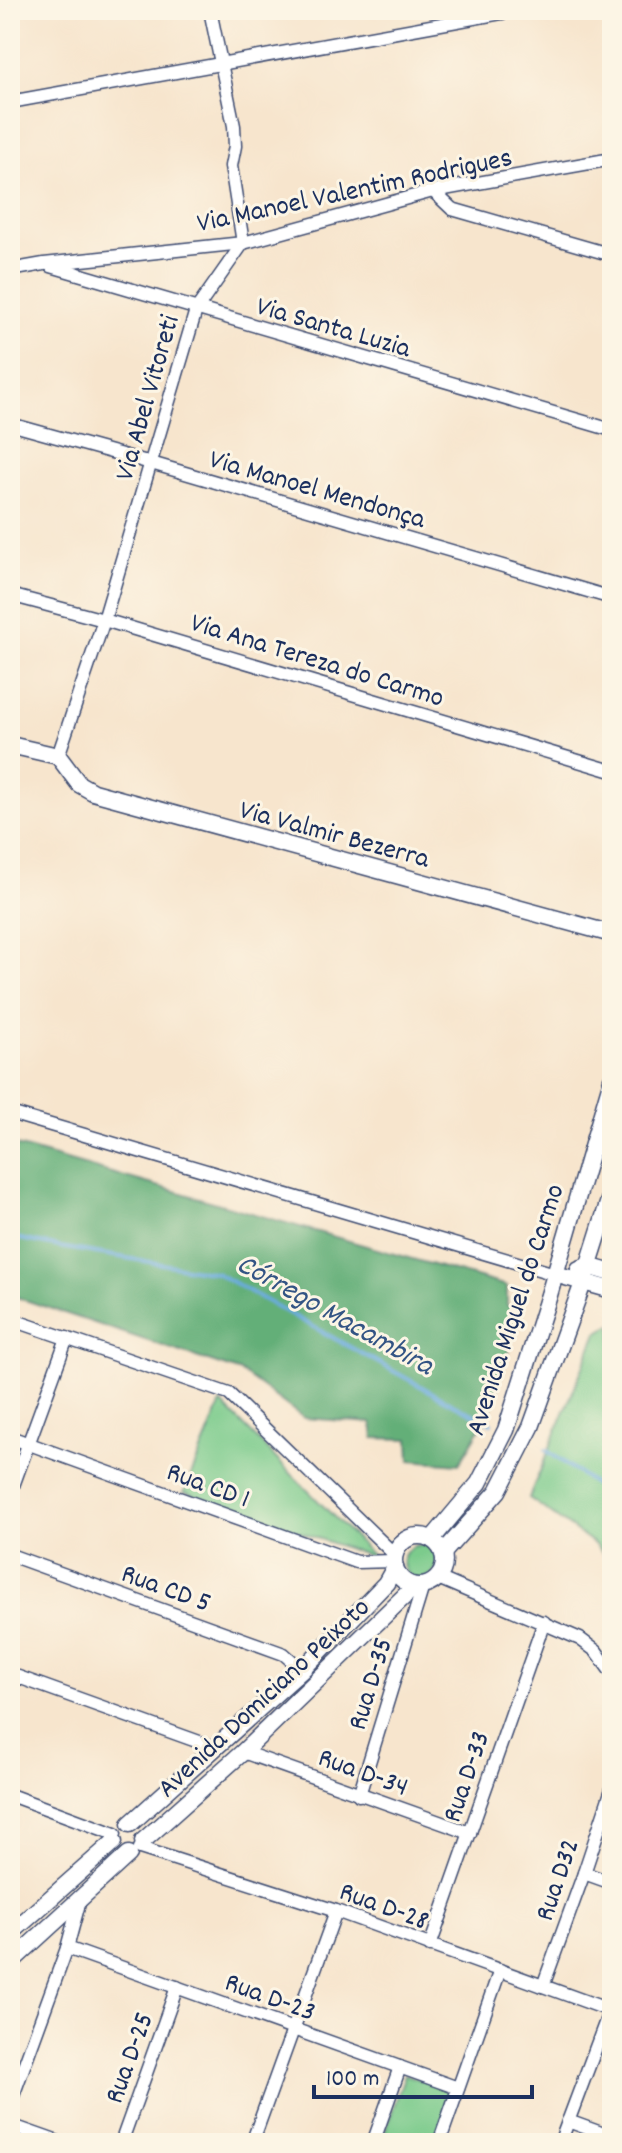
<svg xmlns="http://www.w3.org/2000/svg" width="622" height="2153" font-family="Dekko,sans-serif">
  <rect width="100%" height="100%" fill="#fcf5e5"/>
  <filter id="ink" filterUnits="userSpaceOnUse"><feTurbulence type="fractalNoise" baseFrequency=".0125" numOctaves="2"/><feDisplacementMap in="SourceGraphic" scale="16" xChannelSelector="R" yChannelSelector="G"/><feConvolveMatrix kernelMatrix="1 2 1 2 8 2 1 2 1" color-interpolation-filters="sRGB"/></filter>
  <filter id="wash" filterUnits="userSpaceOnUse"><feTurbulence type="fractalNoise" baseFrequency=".006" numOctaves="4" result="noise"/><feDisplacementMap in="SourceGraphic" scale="32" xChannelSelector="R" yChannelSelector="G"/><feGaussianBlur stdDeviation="1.8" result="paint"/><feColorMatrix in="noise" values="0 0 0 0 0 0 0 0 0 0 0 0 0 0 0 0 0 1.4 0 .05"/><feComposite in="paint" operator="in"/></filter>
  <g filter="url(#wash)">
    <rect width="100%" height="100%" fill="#f7e5cd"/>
    <g fill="#7bcb8c" stroke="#4b7d75" stroke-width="2">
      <polygon points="612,1324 612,1563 594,1544 529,1498 597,1333"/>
      <polygon points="221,1403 375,1558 184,1492"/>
      <circle cx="420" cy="1562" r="17"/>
      <polygon points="405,2074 453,2091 434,2143 381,2143"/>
    </g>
    <polygon fill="#64af78" stroke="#406f6b" stroke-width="2" points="10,1144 507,1286 507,1305 520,1314 490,1412 459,1464 410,1460 409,1439 374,1438 372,1423 304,1418 241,1372 10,1295"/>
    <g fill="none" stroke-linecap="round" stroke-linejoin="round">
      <g stroke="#6aabde" stroke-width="4">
        <polyline points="10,1237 60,1247 216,1273 453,1404 491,1423"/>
        <polyline points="546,1450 612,1497"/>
      </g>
    </g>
  </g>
  <g filter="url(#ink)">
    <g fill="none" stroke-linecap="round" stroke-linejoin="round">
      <defs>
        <g id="street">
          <polyline points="10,102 519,10"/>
          <polyline points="433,191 452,209 612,255"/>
          <polyline points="51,266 612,430"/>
          <polyline points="10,270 44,264 243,243 433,191 612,159"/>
          <polyline points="10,424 151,463 612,598"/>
          <polyline points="10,595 104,620 612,771"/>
          <polyline points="58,756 104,620 196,310 243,243 231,166 235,146 234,126 210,10"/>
          <polyline points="10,1113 555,1274"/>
          <polyline points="10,1319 229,1394 395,1555"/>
          <polyline points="10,1437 356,1562 394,1561"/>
          <polyline points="10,1494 67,1338"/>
          <polyline points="10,1555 284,1654 302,1670"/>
          <polyline points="438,1578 580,1639 596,1651 612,1673"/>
          <polyline points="10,1674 216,1748"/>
          <polyline points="243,1752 470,1833"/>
          <polyline points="10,1795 115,1834"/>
          <polyline points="359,1795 423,1586"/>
          <polyline points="140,1848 336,1911 612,2011"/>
          <polyline points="584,1873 612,1883"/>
          <polyline points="430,1946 544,1622"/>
          <polyline points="67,1948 458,2088"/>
          <polyline points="543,1986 584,1873 612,1789"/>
          <polyline points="10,2104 67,1948 80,1900"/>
          <polyline points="568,2121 612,2137"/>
          <polyline points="10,2125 61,2143"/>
          <polyline points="121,2143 177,1987"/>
          <polyline points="252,2143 336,1911"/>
          <polyline points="373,2143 400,2067"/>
          <polyline points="439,2143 500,1970"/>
          <polyline points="560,2143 610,2010"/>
        </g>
        <g id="secondary">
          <polyline points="10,745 58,756 79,784 93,792 612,934"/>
          <polyline points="579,1269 588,1266 612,1273"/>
          <polyline points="555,1274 612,1290"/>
          <circle cx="419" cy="1561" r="25"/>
          <polyline points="432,1539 479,1483 506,1430 549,1295 612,1079"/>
          <polyline points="443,1553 498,1491 531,1427 583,1283 612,1191"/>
          <polyline points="130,1824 302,1670 386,1583 395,1567"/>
          <polyline points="143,1841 243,1752 415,1586"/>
          <polyline points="10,1934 114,1842"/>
          <polyline points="10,1963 129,1854"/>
        </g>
      </defs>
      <use href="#street" stroke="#3c4a6f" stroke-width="15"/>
      <use href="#secondary" stroke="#3c4a6f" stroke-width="19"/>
      <use href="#street" stroke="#fff" stroke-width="12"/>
      <use href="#secondary" stroke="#fff" stroke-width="16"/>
    </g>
  </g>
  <g text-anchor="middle" stroke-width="6" stroke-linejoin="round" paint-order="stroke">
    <g font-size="28" fill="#1b2f5e" stroke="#fcf5e5">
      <text transform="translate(354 188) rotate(-12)" y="10">Via Manoel Valentim Rodrigues</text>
      <text transform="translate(334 325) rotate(16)" y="10">Via Santa Luzia</text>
      <text transform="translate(145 397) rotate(-74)" y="10">Via Abel Vitoreti</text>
      <text transform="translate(318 487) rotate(16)" y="10">Via Manoel Mendonça</text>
      <text transform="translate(318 658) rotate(17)" y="10">Via Ana Tereza do Carmo</text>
      <text transform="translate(335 832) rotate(15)" y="10">Via Valmir Bezerra</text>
      <text transform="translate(513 1309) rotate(-72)" y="10">Avenida Miguel do Carmo</text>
      <text transform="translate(209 1483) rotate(20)" y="10">Rua CD 1</text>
      <text transform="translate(167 1586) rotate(20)" y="10">Rua CD 5</text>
      <text transform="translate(368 1683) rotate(-73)" y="10">Rua D-35</text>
      <text transform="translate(262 1696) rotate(-43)" y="10">Avenida Domiciano Peixoto</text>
      <text transform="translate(364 1770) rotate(20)" y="10">Rua D-34</text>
      <text transform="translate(464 1776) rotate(-71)" y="10">Rua D-33</text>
      <text transform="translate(555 1879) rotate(-71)" y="10">Rua D32</text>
      <text transform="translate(385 1904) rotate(20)" y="10">Rua D-28</text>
      <text transform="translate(271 1995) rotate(20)" y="10">Rua D-23</text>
      <text transform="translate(127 2057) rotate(-70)" y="10">Rua D-25</text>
    </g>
    <g font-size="30" font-style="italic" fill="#335484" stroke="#fcf5e5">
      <text transform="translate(336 1313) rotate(29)" y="10">Córrego Macambira</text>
    </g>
  </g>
  <rect width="622" height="2153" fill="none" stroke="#fcf5e5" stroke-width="40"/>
  <path d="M314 2085v12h218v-12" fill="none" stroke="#1b2f5e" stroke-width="4"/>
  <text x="326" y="2085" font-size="24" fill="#1b2f5e" stroke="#fcf5e5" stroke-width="6" paint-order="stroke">100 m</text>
</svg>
